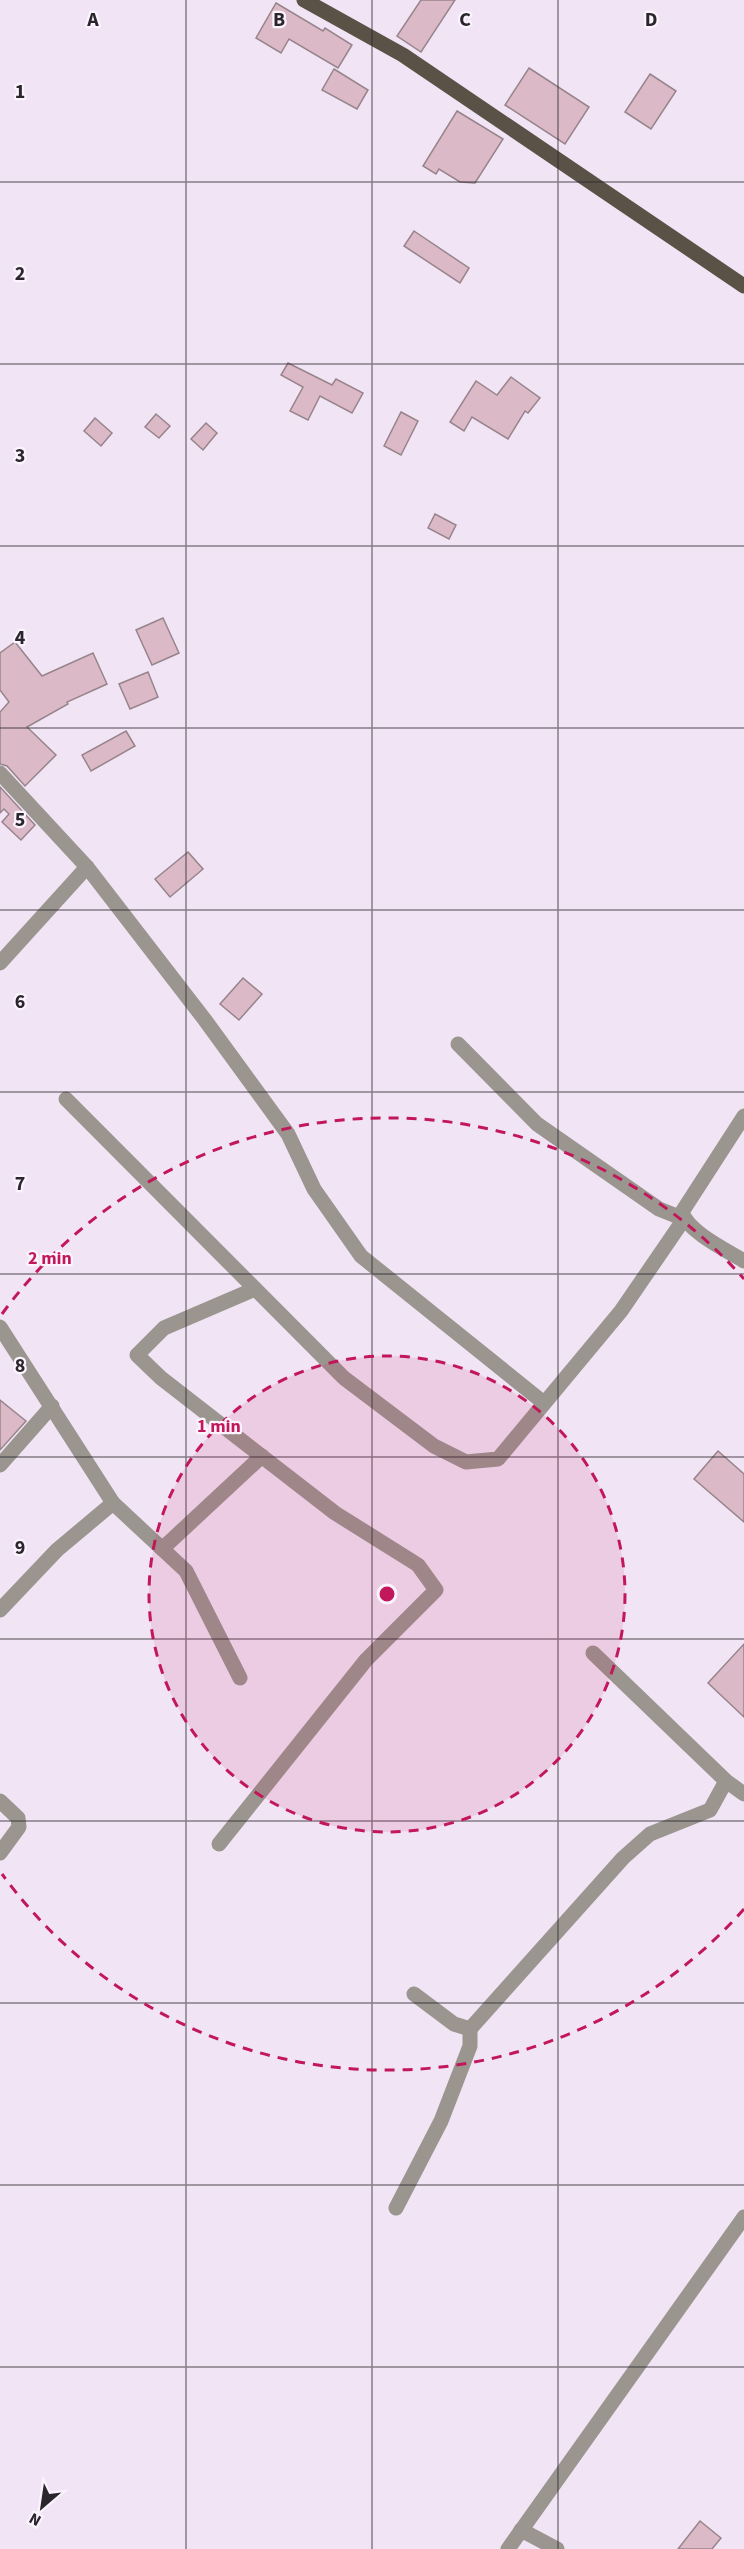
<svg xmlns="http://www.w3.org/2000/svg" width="744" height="2549" font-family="'Source Sans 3',sans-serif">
  <rect width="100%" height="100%" fill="#f1e5f5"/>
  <g fill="#dcb9c7" stroke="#97848b" stroke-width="1.5">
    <polygon points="421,0 455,0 421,52 397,36"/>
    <polygon points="276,3 323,31 325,28 352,45 338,68 289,39 281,53 256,38"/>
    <polygon points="529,68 589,107 565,144 505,105"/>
    <polygon points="334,69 368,90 357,109 322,90"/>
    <polygon points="650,74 676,91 651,129 625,112"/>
    <polygon points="457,111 503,139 475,183 460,182 439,169 436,174 423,166"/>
    <polygon points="414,231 469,268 460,283 404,246"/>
    <polygon points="288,363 332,385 336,379 363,393 352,413 320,396 308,420 290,411 303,387 281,375"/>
    <polygon points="511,377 540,398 528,413 525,411 508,439 472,417 464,431 450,422 476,381 497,395"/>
    <polygon points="401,412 418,421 401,455 384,446"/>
    <polygon points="156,414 170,426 159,438 145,427"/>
    <polygon points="95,418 112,433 101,446 84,431"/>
    <polygon points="206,423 217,433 203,450 191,439"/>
    <polygon points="435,514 456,525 449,539 428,528"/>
    <polygon points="163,618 179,653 152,665 136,630"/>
    <polygon points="15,642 42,676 93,653 107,684 67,702 68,704 27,727 56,755 25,786 7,766 0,764 0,712 9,702 0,690 0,653"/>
    <polygon points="148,672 158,697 130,709 119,684"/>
    <polygon points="126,731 135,746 91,771 82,755"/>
    <polygon points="0,787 35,825 21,840 2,822 9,814 4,809 0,813"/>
    <polygon points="188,852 203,869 170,897 155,879"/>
    <polygon points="243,978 262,994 239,1020 220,1004"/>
    <polygon points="0,1400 26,1421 0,1450"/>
    <polygon points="718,1451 744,1474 744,1522 694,1479"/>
    <polygon points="744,1644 744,1717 708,1683"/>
    <polygon points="700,2521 721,2538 712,2549 678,2549"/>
  </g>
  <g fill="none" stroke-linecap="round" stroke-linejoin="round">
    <g stroke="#9a968f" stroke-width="15">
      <polyline points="0,773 87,867 205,1020 288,1134 314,1189 361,1256 544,1403"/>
      <polyline points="0,963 87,867"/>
      <polyline points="66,1099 344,1378 434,1446 466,1462 498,1459 621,1311 684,1219 659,1209 537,1124 458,1044"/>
      <path d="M744 1116 682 1212C688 1232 726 1250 744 1261"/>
      <polyline points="0,1327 113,1503"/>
      <polyline points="0,1465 52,1406"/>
      <polyline points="162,1549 262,1456"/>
      <polyline points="0,1610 57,1550 113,1503 186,1571 240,1678"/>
      <polyline points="593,1653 726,1781 744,1794"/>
      <polyline points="0,1801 18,1818 19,1827 0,1853"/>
      <polyline points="219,1844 366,1660 436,1590 418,1565 335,1513 161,1378 137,1355 164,1328 255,1289"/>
      <polyline points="470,2029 623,1858 650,1834 710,1810 726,1781"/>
      <polyline points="396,2208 441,2121 470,2046 470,2029 454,2024 414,1994"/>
      <polyline points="521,2530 557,2549"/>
      <polyline points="508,2549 744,2217"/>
    </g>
    <polyline stroke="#5a5246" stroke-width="15" points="304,0 403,55 744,286"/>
  </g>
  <path fill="none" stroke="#2a262c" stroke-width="1.5" stroke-opacity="0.55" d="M186 0V2549M372 0V2549M558 0V2549M0 182H744M0 364H744M0 546H744M0 728H744M0 910H744M0 1092H744M0 1274H744M0 1457H744M0 1639H744M0 1821H744M0 2003H744M0 2185H744M0 2367H744"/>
  <circle cx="387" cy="1594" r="238" fill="#c2185b" fill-opacity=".12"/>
  <g fill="none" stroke="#c2185b" stroke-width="3" stroke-dasharray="10 8">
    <circle cx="387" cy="1594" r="238"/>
    <path d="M744 1909A476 476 0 0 1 2 1874M2 1314A476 476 0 0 1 744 1279"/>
  </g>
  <g font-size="20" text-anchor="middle" font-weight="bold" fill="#2a262c" stroke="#fbf4fe" stroke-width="4.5" stroke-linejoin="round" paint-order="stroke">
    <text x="93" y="26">A</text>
    <text x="279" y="26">B</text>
    <text x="465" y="26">C</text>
    <text x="651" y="26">D</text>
    <text x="20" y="98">1</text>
    <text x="20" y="280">2</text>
    <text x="20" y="462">3</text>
    <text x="20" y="644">4</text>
    <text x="20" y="826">5</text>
    <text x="20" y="1008">6</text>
    <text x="20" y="1190">7</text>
    <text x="20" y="1372">8</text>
    <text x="20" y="1554">9</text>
  </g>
  <circle cx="387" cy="1594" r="9" fill="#c2185b" stroke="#fbf4fe" stroke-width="3"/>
  <g font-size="18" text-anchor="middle" font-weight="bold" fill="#c2185b" stroke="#fbf4fe" stroke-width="4.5" stroke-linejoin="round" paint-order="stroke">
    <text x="50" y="1264">2 min</text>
    <text x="219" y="1432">1 min</text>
  </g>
  <g transform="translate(42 2507) rotate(209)" stroke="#fbf4fe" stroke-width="4.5" paint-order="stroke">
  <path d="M0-4.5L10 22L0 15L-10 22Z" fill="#2a262c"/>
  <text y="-9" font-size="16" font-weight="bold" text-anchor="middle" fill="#2a262c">N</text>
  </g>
</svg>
